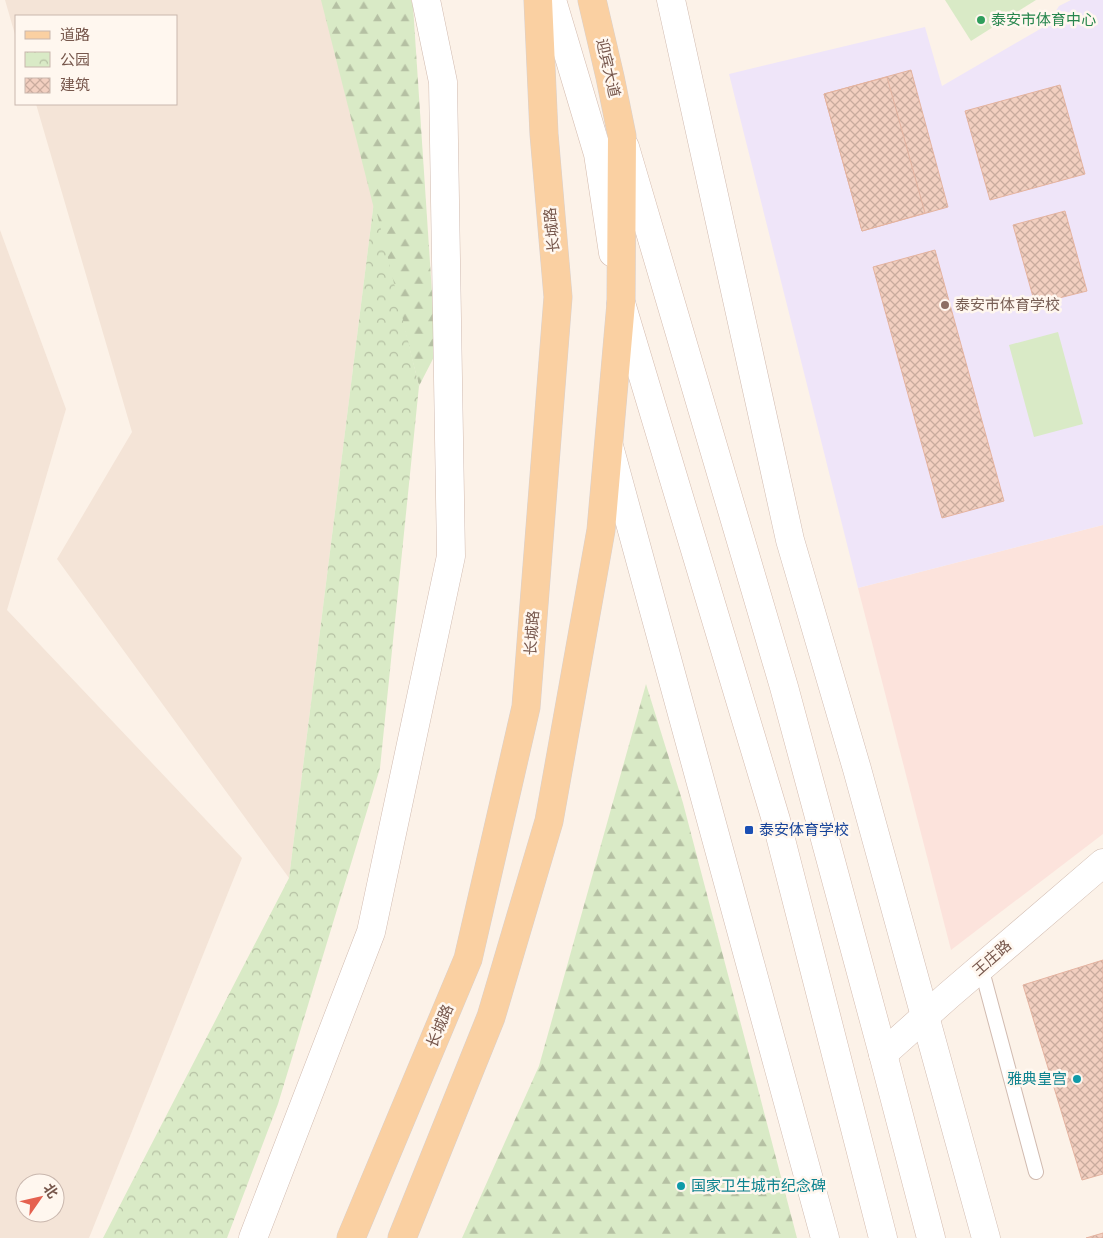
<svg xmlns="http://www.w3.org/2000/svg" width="1103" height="1238" font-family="'Titillium Web','Noto Sans SC',sans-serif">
  <defs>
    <pattern id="forest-firs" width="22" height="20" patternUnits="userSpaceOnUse" patternTransform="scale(1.25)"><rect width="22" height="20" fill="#d9eac6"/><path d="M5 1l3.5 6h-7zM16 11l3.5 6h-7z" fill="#b5c0a3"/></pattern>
    <pattern id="park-crowns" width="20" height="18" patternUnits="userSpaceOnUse" patternTransform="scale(1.25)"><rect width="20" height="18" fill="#d9eac6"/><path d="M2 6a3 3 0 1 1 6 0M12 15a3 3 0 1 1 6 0" fill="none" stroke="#b5c0a3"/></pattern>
    <pattern id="building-cross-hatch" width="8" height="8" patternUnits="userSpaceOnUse" patternTransform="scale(1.25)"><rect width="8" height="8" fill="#f2cfc0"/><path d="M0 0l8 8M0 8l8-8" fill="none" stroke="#c9ab9e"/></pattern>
  </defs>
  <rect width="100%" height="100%" fill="#fcf2e8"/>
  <g fill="#f4e4d7" fill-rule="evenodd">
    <polygon points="5,0 322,0 374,201 289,878 57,559 132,432 36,104 176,104 176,16 16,16 16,38"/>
    <path d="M0 230 66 409 7 610 242 858 89 1238H0ZM25 1183H55V1213H25Z"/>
  </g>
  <polygon fill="#fce3dc" points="1103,525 1103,834 951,950 858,588"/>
  <polygon fill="#efe5f9" points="1071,0 1103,0 1103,525 858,588 729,74 925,27 942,86 1047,25 1059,6"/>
  <g fill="url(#forest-firs)">
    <polygon points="321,0 411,0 413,6 436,353 419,386"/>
    <polygon points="646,684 683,803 797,1238 462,1238 539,1066"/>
  </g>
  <polygon fill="url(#park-crowns)" points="374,201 419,386 380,768 278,1104 227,1238 103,1238 289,878"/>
  <g fill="#d9eac6">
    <polygon points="945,0 1036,0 971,41"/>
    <polygon points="1058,332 1083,424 1034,437 1009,345"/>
  </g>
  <g fill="url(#building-cross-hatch)" stroke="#e4b3a0">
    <polygon points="911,70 948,207 862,231 824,94"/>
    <polygon points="887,77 925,213 862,231 824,94"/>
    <polygon points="1060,85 1085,174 990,200 965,111"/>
    <polygon points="1065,211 1087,291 1035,304 1013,225"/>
    <polygon points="935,250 1004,501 942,518 873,267"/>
    <polygon points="1103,960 1103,1174 1082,1180 1023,985"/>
    <polygon points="1103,1233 1103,1238 1086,1238"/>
  </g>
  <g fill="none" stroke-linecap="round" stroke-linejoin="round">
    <defs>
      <polyline id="lane" points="981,967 1036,1172"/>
      <g id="street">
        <polyline points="671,0 790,540 857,769 986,1238"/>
        <polyline points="609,446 825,1238"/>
        <polyline points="883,1054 949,995 1103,863"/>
        <polyline points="253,1238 371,932 451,556 443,82 426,0"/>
      </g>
      <g id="secondary">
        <polyline points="552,0 598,154 613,253"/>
        <polyline points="625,147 784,687 883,1054 931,1238"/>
        <polyline points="621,303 776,820 883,1238"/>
      </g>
      <g id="primary">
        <polyline points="351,1238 468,959 526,707 558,297 544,134 538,0"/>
        <polyline points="402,1238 491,1017 549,821 601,530 621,303 622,136 610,77 592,0"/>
      </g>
    </defs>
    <use href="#lane" stroke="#d1bbb0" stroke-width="16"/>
    <use href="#street" stroke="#d1bbb0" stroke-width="29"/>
    <use href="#secondary" stroke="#d4bbae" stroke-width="29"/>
    <use href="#primary" stroke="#d9d0cd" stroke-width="29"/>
    <use href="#lane" stroke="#fff" stroke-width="14"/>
    <use href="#street" stroke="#fff" stroke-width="28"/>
    <use href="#secondary" stroke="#fff" stroke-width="28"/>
    <use href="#primary" stroke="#fad0a2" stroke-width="28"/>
  </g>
  <circle fill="#2e9e5b" stroke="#fff7ef" stroke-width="2" cx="981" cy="20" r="5"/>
  <circle fill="#8d6e63" stroke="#fff7ef" stroke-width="2" cx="945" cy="305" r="5"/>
  <rect fill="#1a4fb4" stroke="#fff7ef" stroke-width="2" x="744" y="825" width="10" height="10" rx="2.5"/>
  <g fill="#0f9aa8" stroke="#fff7ef" stroke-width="2">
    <circle cx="1077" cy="1079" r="5"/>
    <circle cx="681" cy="1186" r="5"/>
  </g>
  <g text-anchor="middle" stroke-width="5" stroke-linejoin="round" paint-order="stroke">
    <g font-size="15" fill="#27864d" stroke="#fff7ef" text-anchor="start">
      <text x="991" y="25">泰安市体育中心</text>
    </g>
    <g font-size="15" fill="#77574c" stroke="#fff7ef">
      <text transform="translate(608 68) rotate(77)" y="5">迎宾大道</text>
      <text transform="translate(552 230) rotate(-95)" y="5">长城路</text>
      <text transform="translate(532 633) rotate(-86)" y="5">长城路</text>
      <text transform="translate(992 958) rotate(-41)" y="5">王庄路</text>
      <text transform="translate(440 1026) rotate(-67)" y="5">长城路</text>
    </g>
    <g font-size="15" fill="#785e54" stroke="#fff7ef" text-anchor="start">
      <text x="955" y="310">泰安市体育学校</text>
    </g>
    <g font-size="15" fill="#164399" stroke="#fff7ef" text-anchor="start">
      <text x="759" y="835">泰安体育学校</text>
    </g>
    <g font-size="15" fill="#0d838f" stroke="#fff7ef" text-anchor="end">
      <text x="1067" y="1084">雅典皇宫</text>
      <text x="691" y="1191" text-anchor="start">国家卫生城市纪念碑</text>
    </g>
  </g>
  <rect x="15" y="15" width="162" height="90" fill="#fff7ef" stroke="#c9b7ae"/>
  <rect x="25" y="31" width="25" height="8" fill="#fad0a2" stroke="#c9b7ae"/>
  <text x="60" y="40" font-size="15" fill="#77574c">道路</text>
  <rect x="25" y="52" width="25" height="15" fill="url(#park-crowns)" stroke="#c9b7ae"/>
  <text x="60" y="65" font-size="15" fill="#77574c">公园</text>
  <rect x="25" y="78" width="25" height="15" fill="url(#building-cross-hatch)" stroke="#c9b7ae"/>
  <text x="60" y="90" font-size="15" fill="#77574c">建筑</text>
  <g transform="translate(40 1198) rotate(56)"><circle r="24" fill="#fff7ef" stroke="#c9b7ae"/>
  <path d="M0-4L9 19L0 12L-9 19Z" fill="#e5614f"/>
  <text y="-8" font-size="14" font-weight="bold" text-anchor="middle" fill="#77574c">北</text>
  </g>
</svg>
